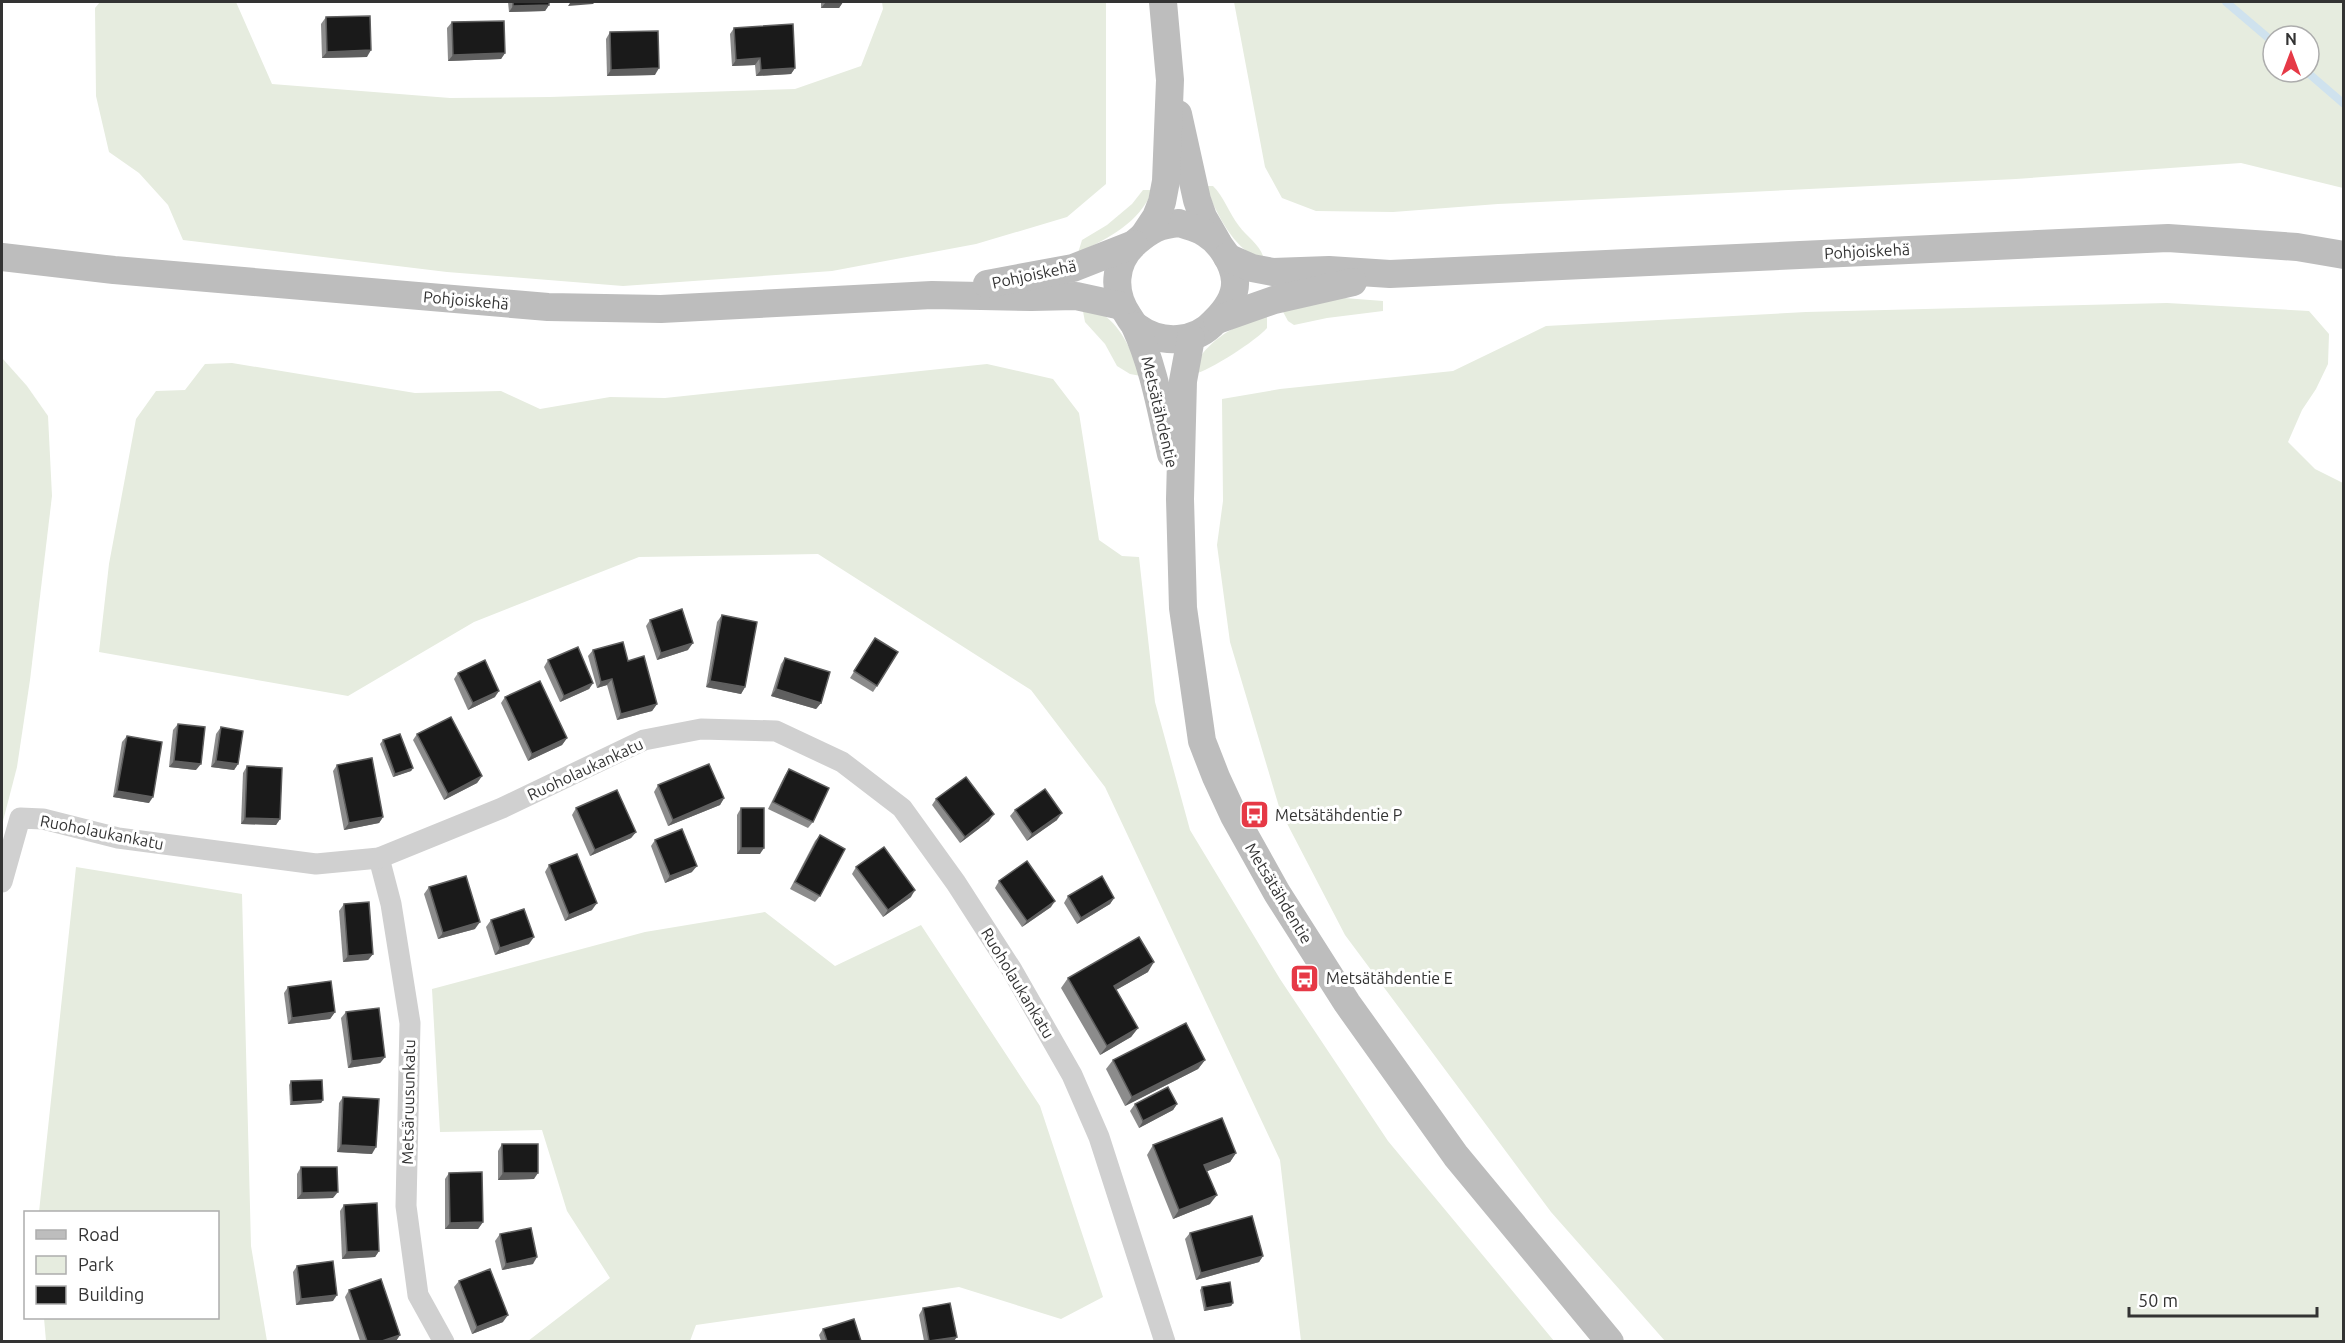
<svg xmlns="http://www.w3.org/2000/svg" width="2345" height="1343" font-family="Ubuntu,sans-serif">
  <rect width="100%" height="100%" fill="#fff"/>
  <g fill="#e6ecdf" fill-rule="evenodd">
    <polygon points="100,2 236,2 272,84 450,98 550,97 795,89 861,66 883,9 882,2 1106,2 1106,184 1067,217 976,244 832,271 623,286 447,272 183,240 168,205 139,173 109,152 96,96 95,8"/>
    <path d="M1234 2H2343V188L2241 163 2016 179 1498 204 1393 212 1316 211 1282 198 1265 167ZM2273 36H2309V72H2273Z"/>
    <path d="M1205 186H1213C1224 197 1229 213 1239 226 1247 237 1262 246 1264 260 1233 251 1217 213 1205 186Z"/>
    <path d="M1143 190H1153C1138 224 1110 237 1078 253L1082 240 1107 225 1132 204Z"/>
    <polygon points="1331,297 1383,301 1383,311 1327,318 1294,325 1288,321 1281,308"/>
    <polygon points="2167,303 2309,311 2329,334 2328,364 2316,389 2302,410 2288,442 2315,469 2343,483 2343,1341 1665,1341 1551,1212 1345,935 1280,810 1230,642 1217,545 1223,501 1222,399 1280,389 1453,371 1546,326 1806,312"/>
    <path d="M1082 306C1088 309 1094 310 1100 313 1120 323 1134 355 1141 376L1130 374 1117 366 1105 344 1085 322Z"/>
    <path d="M1267 313V328C1257 340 1209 371 1194 374 1196 367 1199 359 1203 353 1218 334 1245 321 1267 313Z"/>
    <polygon points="2,358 27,386 48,416 52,496 30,680 17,767 2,825"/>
    <polygon points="232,363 415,393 501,391 540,409 610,397 665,398 987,364 1053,379 1079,413 1099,540 1122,556 1139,557 1155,702 1190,830 1280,979 1388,1141 1554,1341 1301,1341 1280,1160 1105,787 1031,690 818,554 639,557 474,622 348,696 99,652 109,564 136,419 156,391 185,390 205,364"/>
    <polygon points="76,867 242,894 251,1246 267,1341 46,1341 44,1318 218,1318 218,1212 39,1212"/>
    <polygon points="765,912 835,966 921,925 1040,1106 1103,1297 1061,1319 959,1287 696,1325 690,1341 528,1341 610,1278 567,1211 542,1130 440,1132 432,989 645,932"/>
  </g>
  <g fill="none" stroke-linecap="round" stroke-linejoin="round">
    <g stroke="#cfe2ee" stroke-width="8">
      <polyline points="2226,2 2273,42"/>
      <polyline points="2307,72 2344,104"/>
    </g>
    <g stroke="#d0d0d0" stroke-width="21">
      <polyline points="379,858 391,904 410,1023 406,1206 418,1295 444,1342"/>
      <polyline points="2,882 20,818 43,819 118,838 316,864 379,858 502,808 644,740 701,729 776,731 842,762 902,808 956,883 1012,970 1072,1075 1099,1137 1165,1342"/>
    </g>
    <g stroke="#bdbdbd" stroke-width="28">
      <polyline points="1178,114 1197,200 1203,217 1218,243"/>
      <path d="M1179 223C1187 226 1198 228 1205 233 1220 242 1234 263 1235 281 1236 296 1225 311 1215 321 1196 343 1161 345 1137 327 1134 325 1131 320 1129 317 1112 293 1113 263 1135 243 1151 229 1159 225 1179 223Z"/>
      <polyline points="1144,235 1156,217 1162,202 1166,181 1170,80 1163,2"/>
      <polyline points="2,257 114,270 548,307 661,309 932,295 1031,297 1076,296 1122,306"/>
      <polyline points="1227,257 1252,268 1273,272 1329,270 1390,274 2168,238 2297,247 2344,255"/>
      <polyline points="987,284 1073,268 1134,244"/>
      <polyline points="1217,320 1274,300 1353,282"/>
      <path d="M1135 326C1154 367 1161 411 1171 454"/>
      <polyline points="1191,338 1183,381 1180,499 1183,608 1202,741 1216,777 1234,816 1277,893 1347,1003 1456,1156 1610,1342"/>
    </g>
  </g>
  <g fill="#8c8c8c">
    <polygon points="508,2 549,2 549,5 545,11 509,12"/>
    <polygon points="798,2 843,2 839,8 821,8 821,2 798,3"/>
    <polygon points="326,17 367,57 322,58 321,24"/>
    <polygon points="452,22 505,53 501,59 448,61 447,28"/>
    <polygon points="734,28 795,68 791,74 756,76 755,65 732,66 730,34"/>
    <polygon points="610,32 655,75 607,76 606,39"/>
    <polygon points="722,615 745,687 741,694 706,687 717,622"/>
    <polygon points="650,620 688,650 657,660 646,626"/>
    <polygon points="871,644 877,686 873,692 850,678"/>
    <polygon points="593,650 628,661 657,704 652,711 617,720 607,685 597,688 588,656"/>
    <polygon points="785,658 821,703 816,709 771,696 781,664"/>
    <polygon points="548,660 593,683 589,689 560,702 544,667"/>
    <polygon points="458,673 495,697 468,710 454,679"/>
    <polygon points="505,697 567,738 562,745 528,761 501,703"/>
    <polygon points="178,724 196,770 169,767 173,730"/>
    <polygon points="221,727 238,764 234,770 211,767 216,734"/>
    <polygon points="417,734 482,776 477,783 444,800 413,740"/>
    <polygon points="127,736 149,803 113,797 122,742"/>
    <polygon points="383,740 413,768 411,771 393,777 380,744"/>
    <polygon points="337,765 383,817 379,823 344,830 333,771"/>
    <polygon points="247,766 280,819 276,825 241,824 243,773"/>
    <polygon points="789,769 813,822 808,828 768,809 785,775"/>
    <polygon points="658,785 724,798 720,805 668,826 654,792"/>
    <polygon points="936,799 989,821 960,843 932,805"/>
    <polygon points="576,808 636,832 631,838 590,856 572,815"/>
    <polygon points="741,808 760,854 737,854 737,815"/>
    <polygon points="1015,810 1057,820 1027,841 1010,816"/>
    <polygon points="820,835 820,896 815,902 790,889 815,841"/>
    <polygon points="655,840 692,872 665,883 651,846"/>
    <polygon points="549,865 592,910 565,921 545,872"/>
    <polygon points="856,867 911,897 883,917 852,874"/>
    <polygon points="999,881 1051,907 1022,927 995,888"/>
    <polygon points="429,887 475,929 438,939 424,894"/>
    <polygon points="1068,896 1114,898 1110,904 1077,924 1064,903"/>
    <polygon points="344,904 373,954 368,960 343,962 339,911"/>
    <polygon points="491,920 529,944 495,955 486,927"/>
    <polygon points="1148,972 1116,990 1138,1028 1131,1037 1100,1055 1061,988 1068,978"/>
    <polygon points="288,987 335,1012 330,1019 288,1024 284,993"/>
    <polygon points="346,1012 385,1057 380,1063 348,1068 341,1018"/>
    <polygon points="1113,1060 1205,1060 1198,1069 1125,1106 1106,1069"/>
    <polygon points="291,1081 323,1100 321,1103 290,1105 289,1085"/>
    <polygon points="343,1097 372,1154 337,1152 339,1103"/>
    <polygon points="1135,1104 1177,1104 1173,1110 1139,1128 1130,1111"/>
    <polygon points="502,1144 534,1179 498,1180 498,1151"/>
    <polygon points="1153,1145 1236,1153 1230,1162 1207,1171 1210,1204 1173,1219 1147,1155"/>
    <polygon points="301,1167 333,1198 297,1199 297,1174"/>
    <polygon points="449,1173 483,1222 478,1229 445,1229 445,1179"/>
    <polygon points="344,1205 379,1251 375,1257 342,1259 340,1211"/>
    <polygon points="1190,1233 1263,1256 1259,1262 1196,1280 1185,1239"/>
    <polygon points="500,1234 533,1264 502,1270 495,1241"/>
    <polygon points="297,1266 333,1301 296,1305 293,1272"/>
    <polygon points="459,1281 503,1322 472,1334 454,1287"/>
    <polygon points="1202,1287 1233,1303 1231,1306 1204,1311 1200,1290"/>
    <polygon points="349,1290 400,1335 396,1341 360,1341 345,1297"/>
    <polygon points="923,1308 954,1341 924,1341 919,1315"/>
    <polygon points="823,1329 861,1341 821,1341 819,1335"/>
  </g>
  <g fill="#5f5f5f">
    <polygon points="584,2 595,2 593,4 568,6 570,3"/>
    <polygon points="799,2 821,2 798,3"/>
    <polygon points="826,2 843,2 839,8 821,8"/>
    <polygon points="549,5 545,11 509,12 513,6"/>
    <polygon points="371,50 367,57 322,58 327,52"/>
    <polygon points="505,53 501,59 448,61 453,55"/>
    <polygon points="760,58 755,65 732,66 736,60"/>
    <polygon points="659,68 655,75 607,76 611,70"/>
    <polygon points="795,68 791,74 756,76 761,70"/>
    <polygon points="693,643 688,650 657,660 661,653"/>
    <polygon points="612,679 607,685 597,688 601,682"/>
    <polygon points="710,681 745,687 741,694 706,687"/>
    <polygon points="593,683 589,689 560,702 564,696"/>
    <polygon points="776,689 821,703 816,709 771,696"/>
    <polygon points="499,691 495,697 468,710 473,703"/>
    <polygon points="657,704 652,711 617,720 621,714"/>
    <polygon points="567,738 562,745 528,761 532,754"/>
    <polygon points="174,761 201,764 196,770 169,767"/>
    <polygon points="216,761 238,764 234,770 211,767"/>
    <polygon points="413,768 411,771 393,777 395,774"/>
    <polygon points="482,776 477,783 444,800 448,794"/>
    <polygon points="117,791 153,797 149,803 113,797"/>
    <polygon points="724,798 720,805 668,826 673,820"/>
    <polygon points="1062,813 1057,820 1027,841 1032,834"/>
    <polygon points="994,814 989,821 960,843 965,837"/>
    <polygon points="383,817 379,823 344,830 349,823"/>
    <polygon points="245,818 280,819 276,825 241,824"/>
    <polygon points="636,832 631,838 590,856 595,850"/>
    <polygon points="741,848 764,848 760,854 737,854"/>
    <polygon points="697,866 692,872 665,883 670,876"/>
    <polygon points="915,890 911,897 883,917 888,910"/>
    <polygon points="1114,898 1110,904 1077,924 1081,918"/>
    <polygon points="1055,901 1051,907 1022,927 1027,921"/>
    <polygon points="597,903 592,910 565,921 569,915"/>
    <polygon points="480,922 475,929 438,939 443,933"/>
    <polygon points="534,937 529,944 495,955 500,948"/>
    <polygon points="373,954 368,960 343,962 348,956"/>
    <polygon points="1154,962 1148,972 1107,995 1114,986"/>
    <polygon points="335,1012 330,1019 288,1024 292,1018"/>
    <polygon points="1138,1028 1131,1037 1100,1055 1107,1046"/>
    <polygon points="385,1057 380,1063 348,1068 352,1061"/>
    <polygon points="1205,1060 1198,1069 1125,1106 1132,1097"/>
    <polygon points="323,1100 321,1103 290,1105 292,1102"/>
    <polygon points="1177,1104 1173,1110 1139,1128 1143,1121"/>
    <polygon points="341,1145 376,1147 372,1154 337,1152"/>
    <polygon points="1236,1153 1230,1162 1198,1175 1204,1165"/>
    <polygon points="503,1173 538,1173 534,1179 498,1180"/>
    <polygon points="338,1192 333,1198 297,1199 302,1193"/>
    <polygon points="1217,1195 1210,1204 1173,1219 1179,1210"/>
    <polygon points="483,1222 478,1229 445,1229 450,1223"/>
    <polygon points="379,1251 375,1257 342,1259 347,1252"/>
    <polygon points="1263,1256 1259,1262 1196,1280 1201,1273"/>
    <polygon points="537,1257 533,1264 502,1270 506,1264"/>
    <polygon points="337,1295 333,1301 296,1305 301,1299"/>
    <polygon points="1233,1303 1231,1306 1204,1311 1206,1308"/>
    <polygon points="508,1315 503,1322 472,1334 477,1327"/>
    <polygon points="400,1335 396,1341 382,1341"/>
    <polygon points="957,1337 954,1341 934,1341"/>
  </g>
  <g fill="#1a1a1a" stroke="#5f5f5f" stroke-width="1.5">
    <polygon points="513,2 549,2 549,5 513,6"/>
    <polygon points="370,16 371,50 327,52 326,17"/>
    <polygon points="504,21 505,53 453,55 452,22"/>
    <polygon points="793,24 795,68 761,70 760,58 736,60 734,28"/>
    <polygon points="658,31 659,68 611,70 610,32"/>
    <polygon points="682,609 693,643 661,653 650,620"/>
    <polygon points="722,615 757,622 745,687 710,681"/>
    <polygon points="875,638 898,652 877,686 854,671"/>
    <polygon points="623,642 628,661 644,656 657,704 621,714 612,679 601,682 593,650"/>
    <polygon points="578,647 593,683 564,696 548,660"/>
    <polygon points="785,658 830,672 821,703 776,689"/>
    <polygon points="485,660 499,691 473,703 458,673"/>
    <polygon points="540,681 567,738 532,754 505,697"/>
    <polygon points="451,717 482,776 448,794 417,734"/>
    <polygon points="178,724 205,727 201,764 174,761"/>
    <polygon points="221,727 243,731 238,764 216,761"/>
    <polygon points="400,734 413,768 395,774 383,740"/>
    <polygon points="127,736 162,742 153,797 117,791"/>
    <polygon points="372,758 383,817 349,823 337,765"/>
    <polygon points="709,764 724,798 673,820 658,785"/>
    <polygon points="247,766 282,768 280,819 245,818"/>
    <polygon points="789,769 829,788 813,822 773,802"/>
    <polygon points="966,777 994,814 965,837 936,799"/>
    <polygon points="1045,789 1062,813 1032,834 1015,810"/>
    <polygon points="617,790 636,832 595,850 576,808"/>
    <rect x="741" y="808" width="23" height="40"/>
    <polygon points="682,829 697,866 670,876 655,840"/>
    <polygon points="820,835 845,849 820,896 795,882"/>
    <polygon points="884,847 915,890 888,910 856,867"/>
    <polygon points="577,854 597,903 569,915 549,865"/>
    <polygon points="1027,861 1055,901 1027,921 999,881"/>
    <polygon points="466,876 480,922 443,933 429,887"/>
    <polygon points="1102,876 1114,898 1081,918 1068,896"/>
    <polygon points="369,902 373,954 348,956 344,904"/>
    <polygon points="524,909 534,937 500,948 491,920"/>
    <polygon points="1139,937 1154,962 1114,986 1138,1028 1107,1046 1068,978"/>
    <polygon points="331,981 335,1012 292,1018 288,987"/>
    <polygon points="379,1008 385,1057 352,1061 346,1012"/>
    <polygon points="1186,1023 1205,1060 1132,1097 1113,1060"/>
    <polygon points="322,1080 323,1100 292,1102 291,1081"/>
    <polygon points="1168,1087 1177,1104 1143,1121 1135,1104"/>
    <polygon points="343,1097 379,1099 376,1147 341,1145"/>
    <polygon points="1222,1118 1236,1153 1204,1165 1217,1195 1179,1210 1153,1145"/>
    <polygon points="502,1144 538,1144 538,1173 503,1173"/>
    <polygon points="301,1167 337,1167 338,1192 302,1193"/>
    <polygon points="482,1172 483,1222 450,1223 449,1173"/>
    <polygon points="377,1203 379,1251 347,1252 344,1205"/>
    <polygon points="1252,1216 1263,1256 1201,1273 1190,1233"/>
    <polygon points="531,1228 537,1257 506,1264 500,1234"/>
    <polygon points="333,1261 337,1295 301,1299 297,1266"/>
    <polygon points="490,1269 508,1315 477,1327 459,1281"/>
    <polygon points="381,1279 400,1335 382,1341 367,1341 349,1290"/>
    <polygon points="1230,1282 1233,1303 1206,1308 1202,1287"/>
    <polygon points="950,1303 957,1337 929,1341 923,1308"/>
    <polygon points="854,1319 861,1341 827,1341 823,1329"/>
  </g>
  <defs>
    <symbol id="bus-square" viewBox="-11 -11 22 22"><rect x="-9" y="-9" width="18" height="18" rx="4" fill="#e63946" stroke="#fff"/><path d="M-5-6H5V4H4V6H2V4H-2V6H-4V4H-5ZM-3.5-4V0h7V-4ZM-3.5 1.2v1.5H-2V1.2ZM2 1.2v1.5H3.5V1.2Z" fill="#fff"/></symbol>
  </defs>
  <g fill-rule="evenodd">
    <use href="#bus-square" x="1238" y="798" width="33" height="33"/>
    <use href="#bus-square" x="1288" y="962" width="33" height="33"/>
  </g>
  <g text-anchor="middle" stroke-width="6" stroke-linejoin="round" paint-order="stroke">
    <g font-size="16" fill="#333" stroke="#fff">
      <text transform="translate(1867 251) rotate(-3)" y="6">Pohjoiskehä</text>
      <text transform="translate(1034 274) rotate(-12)" y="6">Pohjoiskehä</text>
      <text transform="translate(466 300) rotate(5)" y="6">Pohjoiskehä</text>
      <text transform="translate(1160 412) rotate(77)" y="6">Metsätähdentie</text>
      <text transform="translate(585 769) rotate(-25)" y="6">Ruoholaukankatu</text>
      <text transform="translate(102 832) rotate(11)" y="6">Ruoholaukankatu</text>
      <text transform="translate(1279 893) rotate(59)" y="6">Metsätähdentie</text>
      <text transform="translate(1018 983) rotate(59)" y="6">Ruoholaukankatu</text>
      <text transform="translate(408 1102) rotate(-89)" y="6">Metsäruusunkatu</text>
    </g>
    <g font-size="16" fill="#333" stroke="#fff" text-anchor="start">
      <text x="1275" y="821">Metsätähdentie P</text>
      <text x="1326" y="984">Metsätähdentie E</text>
    </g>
  </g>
  <rect width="2345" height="1343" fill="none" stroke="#333333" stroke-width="6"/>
  <rect x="24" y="1211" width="195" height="108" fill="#ffffff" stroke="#adadad" stroke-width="1.5"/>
  <rect x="36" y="1230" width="30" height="9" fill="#bdbdbd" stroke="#adadad" stroke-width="1.5"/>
  <text x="78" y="1241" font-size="18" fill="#333333">Road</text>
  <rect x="36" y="1256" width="30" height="18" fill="#e6ecdf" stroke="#adadad" stroke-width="1.5"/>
  <text x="78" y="1271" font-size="18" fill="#333333">Park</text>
  <rect x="36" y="1286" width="30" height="18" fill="#1a1a1a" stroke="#adadad" stroke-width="1.5"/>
  <text x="78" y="1301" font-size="18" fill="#333333">Building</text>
  <g transform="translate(2291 54)"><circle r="28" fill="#ffffff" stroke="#adadad" stroke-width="1.5"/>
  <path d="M0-4.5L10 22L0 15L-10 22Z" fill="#e63946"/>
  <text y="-9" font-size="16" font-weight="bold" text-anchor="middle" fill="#333333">N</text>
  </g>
  <path d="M2129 1307v9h188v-9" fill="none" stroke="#333333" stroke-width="3"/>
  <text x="2138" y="1307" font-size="18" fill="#333333" stroke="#ffffff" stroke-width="4.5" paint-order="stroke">50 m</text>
</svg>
